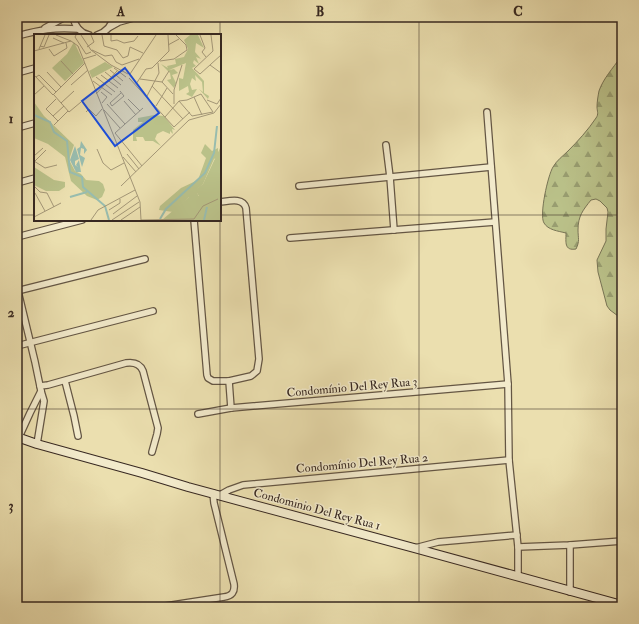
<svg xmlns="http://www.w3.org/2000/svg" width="639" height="624" font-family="'IM FELL Double Pica',serif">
  <defs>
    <pattern id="forest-firs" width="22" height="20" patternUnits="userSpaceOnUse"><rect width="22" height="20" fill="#bac189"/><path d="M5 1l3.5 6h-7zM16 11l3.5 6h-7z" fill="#989d70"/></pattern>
  </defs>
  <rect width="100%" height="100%" fill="#ebdfaf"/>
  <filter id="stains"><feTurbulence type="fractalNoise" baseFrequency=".005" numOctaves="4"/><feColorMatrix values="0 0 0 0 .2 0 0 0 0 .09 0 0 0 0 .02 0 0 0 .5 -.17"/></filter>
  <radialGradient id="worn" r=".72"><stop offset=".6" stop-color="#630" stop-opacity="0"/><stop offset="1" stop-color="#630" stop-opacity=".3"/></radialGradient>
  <path fill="url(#forest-firs)" stroke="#787455" d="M622 57V319L610 310 607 306 598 272 597 260 606 241V229L608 212 607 208 600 201 596 199 591 200C583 210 578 216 578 230 578 238 580 241 576 249 564 251 566 242 566 233 558 231 548 230 544 223 539 215 548 175 553 167 557 160 563 156 568 151 578 141 588 130 596 118 599 114 597 111 597 107 597 102 598 96 599 91 603 79 613 68 620 58Z"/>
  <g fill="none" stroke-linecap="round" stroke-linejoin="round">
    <defs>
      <g id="street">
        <path d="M73 17C75 26 80 33 89 35"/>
        <polyline points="110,27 119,22 137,17"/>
        <polyline points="45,28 65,17"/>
        <path d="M97 35C106 32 112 26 113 17"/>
        <path d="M17 36C40 30 54 27 78 29"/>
        <polyline points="17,73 35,68"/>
        <polyline points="487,112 508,384 509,460 518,547 518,577"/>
        <polyline points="17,128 35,123"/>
        <polyline points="386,145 390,177 394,230"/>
        <polyline points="17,183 35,178"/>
        <polyline points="299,186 491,167"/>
        <path d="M194 220 207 375 208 378 213 381H229L251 376 257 371 259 359 246 208C243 197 229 201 220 202"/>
        <polyline points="17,237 82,220"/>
        <polyline points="290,238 495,222"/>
        <polyline points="17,287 35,362 41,391 44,401 37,444"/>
        <polyline points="17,291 145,259"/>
        <polyline points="17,346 153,311"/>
        <polyline points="65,381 74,416 78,436"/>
        <polyline points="229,381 231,408"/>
        <path d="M40 386 48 385 126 363C133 362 140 363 143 371L158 428 157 434 152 452"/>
        <polyline points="198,414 231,408 508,384"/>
        <polyline points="19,437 30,413 41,391"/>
        <polyline points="220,495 229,490 243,485 509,460"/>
        <polyline points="570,545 570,592"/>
        <polyline points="518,547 570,545 622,541"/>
        <polyline points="415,548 438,542 517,535"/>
        <path d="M159 607 224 597C232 596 235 592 234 584L214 503 213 493"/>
      </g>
      <polyline id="secondary" points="17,437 37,444 142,473 188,487 414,548 622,605"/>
    </defs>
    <use href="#street" stroke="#645644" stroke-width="8"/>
    <use href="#secondary" stroke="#372821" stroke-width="10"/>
    <use href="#street" stroke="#f2eacb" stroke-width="5.5"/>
    <use href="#secondary" stroke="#f2eacb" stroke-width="8"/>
  </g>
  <path fill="none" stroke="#372821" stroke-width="1" stroke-opacity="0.55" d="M220 17V607M419 17V607M17 215H35M220 215H622M17 409H622"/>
  <g text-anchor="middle" stroke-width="3" stroke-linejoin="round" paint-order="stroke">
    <g font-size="12" fill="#372821" stroke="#f2eacb">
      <text transform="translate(352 387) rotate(-5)" y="4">Condomínio Del Rey Rua 3</text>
      <text transform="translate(362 463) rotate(-5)" y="4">Condomínio Del Rey Rua 2</text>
      <text transform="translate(317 509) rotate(15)" y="4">Condominio Del Rey Rua 1</text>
    </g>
  </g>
  <g transform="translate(34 34)">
    <rect width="187" height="187" fill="#ebdfaf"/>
    <path d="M40 8 50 29 31 47 18 34 33 20ZM71 28 79 33 58 44 55 37ZM187 112V186H128L155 163 165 162 161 156 169 150Z" fill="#bac189"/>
    <path d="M156 1H164L170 14 162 9 161 18 167 25 162 23 165 30 160 26 159 29 162 32 158 34 170 47V59L175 62 174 65 165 55 169 58 168 48 161 41 162 47 158 44 156 50 158 56 163 55 158 63 152 60 155 58 154 52 145 57V44L149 45 152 29 135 36 140 35 144 39 138 41 142 49 140 54 133 46 137 45 136 39 127 30 134 34 133 32 142 30 141 25 150 23 154 15 150 6ZM0 68 10 82 40 111 35 126 41 137 47 140 52 146 65 147 69 150 71 156 68 163 63 166 53 162 37 147 31 123 14 110 0 104ZM120 81 130 82 141 96 138 95 139 100 136 97V100L129 97 123 100 121 105 127 112 119 107H111L109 103H102L103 107H99V96L109 88H104V84ZM171 110 178 117 184 114V123L180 125 169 150 162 156 165 163H155L139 178 125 176 126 172 147 154 164 146 172 124 167 119ZM0 133 20 146 31 148V153L25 157H12L0 151Z" fill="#bac189"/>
    <path d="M47 107 53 116 50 120V115L47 114 46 121 51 124 48 133 43 115 46 113ZM41 112 45 125 41 127V131L44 133 42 131 45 126 47 138H42L36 126Z" fill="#98bcae"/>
    <path fill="none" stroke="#98bcae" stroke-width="2" d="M0 81 16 88 20 98 33 107 36 138 48 143 49 153 71 172 75 186M36 163 53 158M126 185 132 175 171 139 180 119 183 92M170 186 173 173"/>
    <path fill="none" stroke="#a39676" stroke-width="1" d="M22 1 37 7M42 1 41 3 52 20 57 18M47 1 57 16 77 31 94 40M68 1 70 12 83 16M77 1V7L83 6 90 9 100 7 104 2M166 1 171 14 168 18 172 23M177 1 179 17 160 35 166 40 187 21M19 4 30 9M134 11 145 5M6 12 10 13 15 1M53 13 60 8 57 1M5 15 11 1M15 15 20 22 33 14 32 9M58 16 71 22 78 21 82 28M83 16 89 24 94 22 96 13 109 19M0 17 37 7 44 12 106 168 107 186M49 25 62 21M27 27 39 40M126 27 140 25 153 16 152 11 142 1M82 28 88 31 105 25M176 31 187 39M80 34 92 43M112 35 118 34 135 17 134 1M76 36 89 47M13 38 27 53M71 38 87 51M96 40 122 1M0 41 19 61 51 29M67 41 84 54M2 43 5 41 22 58M62 43 81 58M95 44 140 93 156 78M106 45 128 48 139 60M59 47 78 61M128 48 135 37M102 50 112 35M37 51 54 36M118 52 149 85M86 57 90 62 78 72 76 69 87 59M67 58 73 63 68 69M62 60 83 37M167 60 179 78 158 82 145 67 153 66ZM0 61 10 52M20 61 35 78 47 68M113 62 125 39 124 29M160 63 168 81M22 65 12 75 24 87M94 65 106 77M173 66 183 70 187 64M90 67 102 81M27 69 40 57M73 70 91 90M140 70V56L148 31M122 72 133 54M70 76 86 94M52 78 55 75 62 82 68 75M19 82 30 72M131 83 145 67M20 91 34 77M81 99 108 132M81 99 109 74M63 115 69 129 77 136 90 129M93 120 105 135M0 122 9 114M89 123 102 138M0 127 11 134 23 131M1 127 12 116M0 152 6 158 13 159 20 173M87 152 155 86 180 79 187 70M1 159 11 177M75 176 86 169V165M79 180 103 162M0 183 27 169M57 186 64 176 101 156M78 186 105 168M87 186 106 173M107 186 160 185 169 172 184 165"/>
    <path fill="#1d4ed8" fill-opacity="0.15" stroke="#1d4ed8" stroke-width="2" d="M91 34 125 79 81 112 48 67Z"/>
    <rect width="187" height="187" fill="none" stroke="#372821" stroke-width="2"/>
  </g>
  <rect width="639" height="624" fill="none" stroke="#ebdfaf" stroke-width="44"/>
  <rect x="22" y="22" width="595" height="580" fill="none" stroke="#372821" stroke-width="1.5"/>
  <g font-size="13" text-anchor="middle" font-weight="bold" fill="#372821">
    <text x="121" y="16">A</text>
    <text x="320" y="16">B</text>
    <text x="518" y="16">C</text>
    <text x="11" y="123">1</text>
    <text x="11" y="317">2</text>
    <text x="11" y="510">3</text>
  </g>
  <rect width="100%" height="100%" filter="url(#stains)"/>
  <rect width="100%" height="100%" fill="url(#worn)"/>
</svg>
